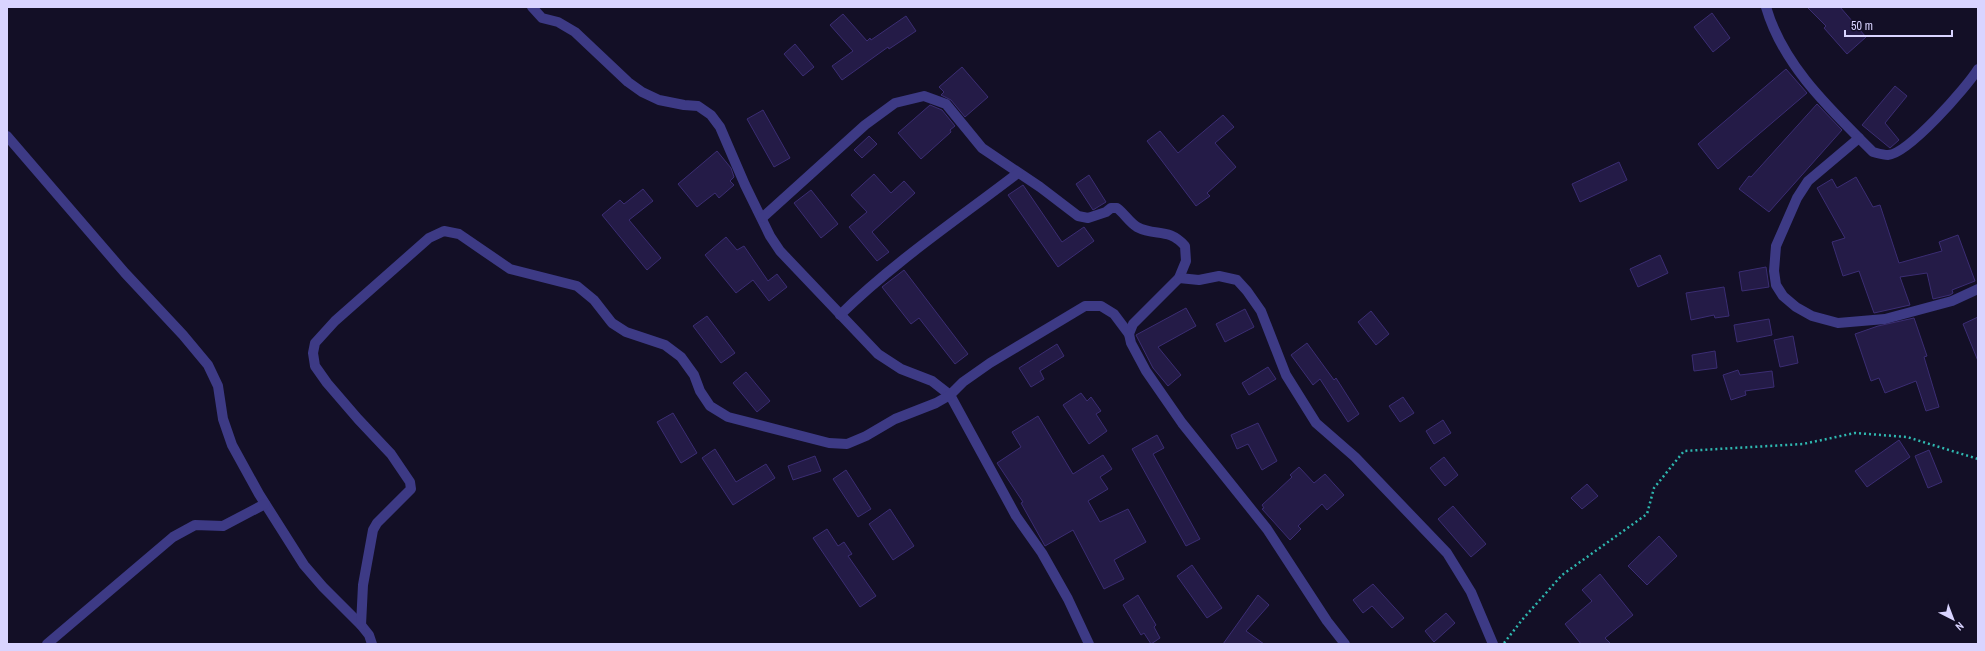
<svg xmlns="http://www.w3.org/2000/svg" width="1985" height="651" font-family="'Archivo Narrow',sans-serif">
  <rect width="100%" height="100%" fill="#130f26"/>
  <g fill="#241b47" stroke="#3b2d73">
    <polygon points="1807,7 1840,7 1866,37 1847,54 1824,28 1826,26"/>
    <polygon points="1712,13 1730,38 1713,52 1694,27"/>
    <polygon points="843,14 867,41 870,38 871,40 906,16 916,31 889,49 888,47 842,80 832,66 853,51 830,25"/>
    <polygon points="795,44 814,67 803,76 784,54"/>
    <polygon points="962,67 988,97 965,117 951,100 941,95 944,92 939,87"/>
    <polygon points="1786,69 1807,93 1718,169 1698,144"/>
    <polygon points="1895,86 1907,96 1885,123 1899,140 1890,148 1862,125"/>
    <polygon points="1817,104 1842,130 1769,212 1739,189 1749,176 1751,177"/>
    <polygon points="930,105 942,110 955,126 950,130 951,132 921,159 898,133"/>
    <polygon points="763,110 790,158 774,167 747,119"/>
    <polygon points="1223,115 1234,127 1215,143 1236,167 1207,193 1210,196 1196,206 1147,141 1160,131 1178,153"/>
    <polygon points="869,136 877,144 862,158 854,150"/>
    <polygon points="717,151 731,168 734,177 730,181 734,185 719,198 715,193 697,207 678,184"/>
    <polygon points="1619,162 1627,180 1580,202 1572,184"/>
    <polygon points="874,174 891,193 904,181 915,193 872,232 889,252 877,261 849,227 867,212 851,195"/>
    <polygon points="1089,175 1106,202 1093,210 1076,184"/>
    <polygon points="1856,177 1873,207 1880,205 1899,263 1942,251 1939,242 1958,235 1975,281 1952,290 1953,293 1950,295 1933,299 1927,273 1900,277 1910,305 1874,313 1859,271 1843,276 1832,242 1845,238 1817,188 1832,179 1837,188"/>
    <polygon points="1023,185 1062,242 1084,227 1094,241 1058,267 1008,195"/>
    <polygon points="643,189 653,201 629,220 661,258 647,270 602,215 620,200 624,204"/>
    <polygon points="811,190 838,224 821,238 794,203"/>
    <polygon points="726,237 737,250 744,246 768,281 777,274 787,287 769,301 753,280 736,293 705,255"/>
    <polygon points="1660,255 1668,273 1638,287 1630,269"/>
    <polygon points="1766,267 1769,287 1742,291 1739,272"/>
    <polygon points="904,270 968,354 955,364 919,318 911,324 882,287"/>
    <polygon points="1724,287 1729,316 1715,318 1714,315 1691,320 1686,293"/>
    <polygon points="1186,308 1196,326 1158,347 1181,375 1168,386 1153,368 1136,335"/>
    <polygon points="1245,309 1254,327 1225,342 1216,324"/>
    <polygon points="1371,311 1389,334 1376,345 1358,322"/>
    <polygon points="707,316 735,353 721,363 693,326"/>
    <polygon points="1978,317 1978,361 1963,324"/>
    <polygon points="1914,318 1927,356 1924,357 1939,407 1926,411 1916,381 1885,393 1879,378 1871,381 1855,334 1878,326"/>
    <polygon points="1769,319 1772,335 1737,342 1734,325"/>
    <polygon points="1793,336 1798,363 1780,367 1774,340"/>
    <polygon points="1307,343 1334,380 1336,378 1359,414 1348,422 1320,379 1313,385 1291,355"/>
    <polygon points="1057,344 1064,356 1040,371 1044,379 1031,387 1019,368"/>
    <polygon points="1715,351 1717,368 1694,371 1692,355"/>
    <polygon points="1268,367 1276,379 1249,395 1242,383"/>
    <polygon points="1738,370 1740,375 1772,371 1774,387 1745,391 1746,395 1731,400 1723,375"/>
    <polygon points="746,372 770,401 757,412 733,383"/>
    <polygon points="1081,393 1087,401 1091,397 1101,411 1096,414 1107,431 1089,444 1063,405"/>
    <polygon points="1403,397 1414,413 1400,422 1389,406"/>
    <polygon points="673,413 697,453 681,463 657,422"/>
    <polygon points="1038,416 1073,474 1103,455 1112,469 1100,477 1108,489 1088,501 1100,522 1128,509 1146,542 1114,560 1124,579 1104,589 1073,530 1045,546 1021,503 1023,502 997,463 1021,447 1012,432"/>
    <polygon points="1443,420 1451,433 1434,444 1426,431"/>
    <polygon points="1258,423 1277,461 1262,470 1248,444 1237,449 1231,435"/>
    <polygon points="1157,435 1164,448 1153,454 1200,539 1186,546 1132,449"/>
    <polygon points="1899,440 1910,457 1867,487 1855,471"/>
    <polygon points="715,449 736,482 766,464 775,478 733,505 702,458"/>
    <polygon points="1929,450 1942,482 1928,488 1915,456"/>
    <polygon points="815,456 821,471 793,480 788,466"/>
    <polygon points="1444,457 1458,475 1445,486 1430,468"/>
    <polygon points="1299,467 1314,483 1325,474 1344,495 1327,510 1322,504 1298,526 1301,529 1290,540 1262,509 1264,508 1262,505 1292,477 1290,475"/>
    <polygon points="846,470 871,509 858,517 833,479"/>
    <polygon points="1587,484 1598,496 1582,509 1571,498"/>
    <polygon points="1453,506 1486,544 1471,557 1438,519"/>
    <polygon points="890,509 914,546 893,560 869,524"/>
    <polygon points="827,529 838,546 844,542 852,554 848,556 876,596 860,607 813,538"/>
    <polygon points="1659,536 1677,556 1647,585 1628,566"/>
    <polygon points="1192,565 1222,608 1207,618 1177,576"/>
    <polygon points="1600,574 1633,615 1605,638 1611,644 1581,644 1565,624 1592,601 1582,590"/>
    <polygon points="1373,584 1404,618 1392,628 1372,606 1363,613 1353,600"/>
    <polygon points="1138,595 1156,625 1154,627 1160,638 1151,644 1144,633 1141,635 1123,605"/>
    <polygon points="1258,595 1269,605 1246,631 1264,644 1223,644"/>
    <polygon points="1446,613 1455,623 1434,642 1425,631"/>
  </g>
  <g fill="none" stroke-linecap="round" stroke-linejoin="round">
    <polyline stroke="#2fb8b0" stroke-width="2.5" stroke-dasharray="2 3" stroke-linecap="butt" points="1504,643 1522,620 1562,575 1647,514 1654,488 1684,451 1803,444 1855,433 1907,437 1978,459"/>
    <g stroke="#3d3a85" stroke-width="10">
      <polyline points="532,7 542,18 558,22 575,32 628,82 642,92 659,100 684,105 698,106 711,115 720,127 745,185 770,236 780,251 878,354 901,369 932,381 950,395 1016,516 1042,553 1068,599 1089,644"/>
      <path d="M1766 7C1783 66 1831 110 1873 152 1877 153 1883 155 1888 155 1908 154 1967 87 1978 69"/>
      <polyline points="7,136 125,273 183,335 208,365 218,386 223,419 232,445 259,494 304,565 323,587 361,625 369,635 372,644"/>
      <polyline points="1859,138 1808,181 1797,198 1776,246 1774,271 1776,285 1783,296 1796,307 1812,316 1838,323 1885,319 1952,301 1978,289"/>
      <path d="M762 218 865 125 895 103 924 96 946 104 982 148 1040 187 1078 216 1088 218 1106 212 1111 208H1117C1124 213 1129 222 1137 227 1156 237 1168 227 1185 246L1186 261 1179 278 1133 324 1129 334"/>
      <polyline points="1179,278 1199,280 1219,276 1237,280 1247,291 1261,311 1286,375 1316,423 1355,457 1447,553 1471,592 1493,644"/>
      <path d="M840 315C894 262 958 219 1018 173"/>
      <polyline points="361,625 363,585 373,530 377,523 411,489 410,482 391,454 358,419 327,383 315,366 313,353 315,343 335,321 429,238 444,231 459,234 510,269 577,286 594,300 612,323 626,332 665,345 681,357 694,375 700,391 710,406 728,417 829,443 847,444 866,436 895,419 936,403 950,395 963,382 990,363 1085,306 1101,306 1114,314 1129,334 1131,343 1146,371 1182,423 1267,529 1327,621 1345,644"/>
      <polyline points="47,644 173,537 195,525 223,526 265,504"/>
    </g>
  </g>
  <rect width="1985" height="651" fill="none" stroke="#d9d4ff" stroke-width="16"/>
  <g transform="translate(1953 619) rotate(138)" stroke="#130f26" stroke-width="3" paint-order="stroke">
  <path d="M0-3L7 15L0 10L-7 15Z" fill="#d9d4ff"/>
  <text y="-6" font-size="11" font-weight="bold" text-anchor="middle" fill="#d9d4ff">N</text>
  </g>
  <path d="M1845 30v6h107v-6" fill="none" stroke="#d9d4ff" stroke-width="2"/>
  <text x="1851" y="30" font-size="12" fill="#d9d4ff" stroke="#130f26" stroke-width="3" paint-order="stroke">50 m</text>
</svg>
